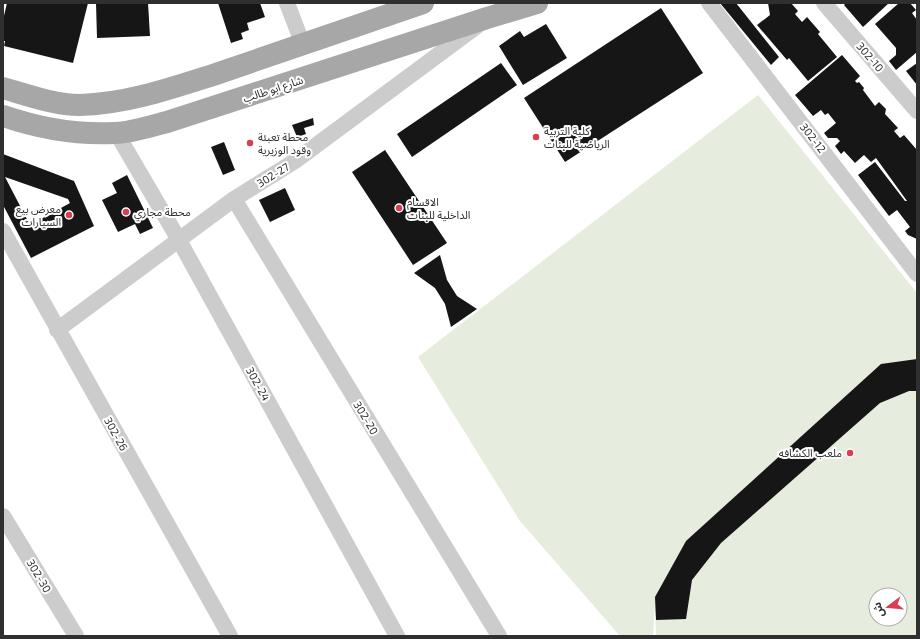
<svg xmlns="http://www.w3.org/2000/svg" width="920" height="639" font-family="'Exo 2','Noto Sans Arabic',sans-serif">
  <rect width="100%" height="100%" fill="#fff"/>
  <path fill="#e6ecde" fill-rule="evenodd" d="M758 95 917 293V636H656L655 602 653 636H620L520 521 418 357ZM876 595H900V619H876Z"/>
  <g fill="#161616" fill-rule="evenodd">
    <polygon points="7,3 88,3 73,63 4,46 5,41 3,41 3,20"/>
    <polygon points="96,3 148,3 150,36 97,38"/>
    <polygon points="218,3 260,3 265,17 247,23 249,30 241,33 243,39 231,43"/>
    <polygon points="720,3 736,3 779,57 771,65"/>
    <polygon points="768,3 791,3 798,11 795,14 802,22 807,17 820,32 818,34 837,57 808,81 789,58 787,60 757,25 770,15"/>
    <polygon points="846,3 889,3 863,27 844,5"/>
    <polygon points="899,3 910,3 916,10 912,13 917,20 917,52 896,70 889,61 896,55 896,48 875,24"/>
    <polygon points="661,8 703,73 565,162 524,98"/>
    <polygon points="546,24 567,58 523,85 499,46 520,31 524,37"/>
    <polygon points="842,55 860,76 855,81 857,83 859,82 864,88 863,90 875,106 879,102 886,109 885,114 898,128 894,131 900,138 904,135 917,150 917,239 908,235 905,231 910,227 897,210 889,216 858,175 875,162 905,201 907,201 876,158 871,162 864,155 855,163 844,151 841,154 835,146 840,141 837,138 828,138 824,133 836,123 828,113 825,115 821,110 813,116 795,95"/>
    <polygon points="501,63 517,85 412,157 397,134"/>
    <polygon points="917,63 917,85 906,71"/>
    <polygon points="313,118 314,125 304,128 306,134 297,137 292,125"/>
    <polygon points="224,142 235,170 223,175 211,147"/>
    <polygon points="385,150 447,243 413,265 352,172"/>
    <path d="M3 154 74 181 94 226 31 258 3 205ZM5 177 68 199 70 203 30 225Z"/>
    <polygon points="127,175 153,228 140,234 135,224 118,232 102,200 117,193 112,183"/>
    <polygon points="285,188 295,210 270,222 259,200"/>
    <polygon points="440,255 447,280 457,296 477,309 451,327 445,304 435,288 414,273"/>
    <polygon points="917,359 917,391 909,391 880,403 721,543 692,580 686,619 656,620 655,597 686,541 881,364"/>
  </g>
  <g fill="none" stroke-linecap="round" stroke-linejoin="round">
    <g stroke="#ccc" stroke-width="16">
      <polyline points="287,3 303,45"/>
      <polyline points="709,3 917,274"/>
      <polyline points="824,3 917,111"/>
      <polyline points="117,134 179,240 397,636"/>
      <polyline points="234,199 499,636"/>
      <polyline points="3,231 230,636"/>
      <polyline points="57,330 234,199 295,161 477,26"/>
      <polyline points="3,516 76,636"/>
    </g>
    <g stroke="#a7a7a7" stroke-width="22">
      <path d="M3 88C27 95 55 105 80 105 126 104 172 88 216 74 285 51 354 26 423 3"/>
      <path d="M3 116C38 128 78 135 115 133 130 133 151 126 167 122L487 18 537 3"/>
    </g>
  </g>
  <g fill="#db3d53" stroke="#fff" stroke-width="1.5">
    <circle cx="536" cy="137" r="4"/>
    <circle cx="250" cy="143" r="4"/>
    <circle cx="399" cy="208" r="4"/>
    <circle cx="126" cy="212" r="4"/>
    <circle cx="69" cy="215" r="4"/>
    <circle cx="850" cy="453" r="4"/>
  </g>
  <g text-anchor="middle" stroke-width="4" stroke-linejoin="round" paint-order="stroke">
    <g font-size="11" fill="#2f2f2f" stroke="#fff">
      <text transform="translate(870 57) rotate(49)" y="4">302-10</text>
      <text transform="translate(273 89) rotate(-18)" y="4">شارع ابو طالب</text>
      <text transform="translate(813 138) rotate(52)" y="4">302-12</text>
      <text transform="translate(273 175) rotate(-32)" y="4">302-27</text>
      <text transform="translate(258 384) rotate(61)" y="4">302-24</text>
      <text transform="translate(366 418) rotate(59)" y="4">302-20</text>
      <text transform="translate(116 434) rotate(61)" y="4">302-26</text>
      <text transform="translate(39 576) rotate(59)" y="4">302-30</text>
    </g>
    <g font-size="11" fill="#2f2f2f" stroke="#fff" text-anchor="start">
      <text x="544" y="135">كلية التربية<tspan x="544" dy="13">الرياضية للبنات</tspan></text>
      <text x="258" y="141">محطة تعبئة<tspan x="258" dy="13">وقود الوزيرية</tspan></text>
      <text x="407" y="206">الاقسام<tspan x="407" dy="13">الداخلية للبنات</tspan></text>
      <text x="61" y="213" text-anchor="end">معرض بيع<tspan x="61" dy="13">السيارات</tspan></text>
      <text x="134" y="216">محطة مجاري</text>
      <text x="842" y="457" text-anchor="end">ملعب الكشافه</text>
    </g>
  </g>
  <rect width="920" height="639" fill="none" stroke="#2f2f2f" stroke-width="8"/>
  <g transform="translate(888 607) rotate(254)"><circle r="19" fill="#ffffff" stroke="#acacac"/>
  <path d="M0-3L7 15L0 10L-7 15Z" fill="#db3d53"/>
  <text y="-6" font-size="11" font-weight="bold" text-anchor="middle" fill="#2f2f2f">ش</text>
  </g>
</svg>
